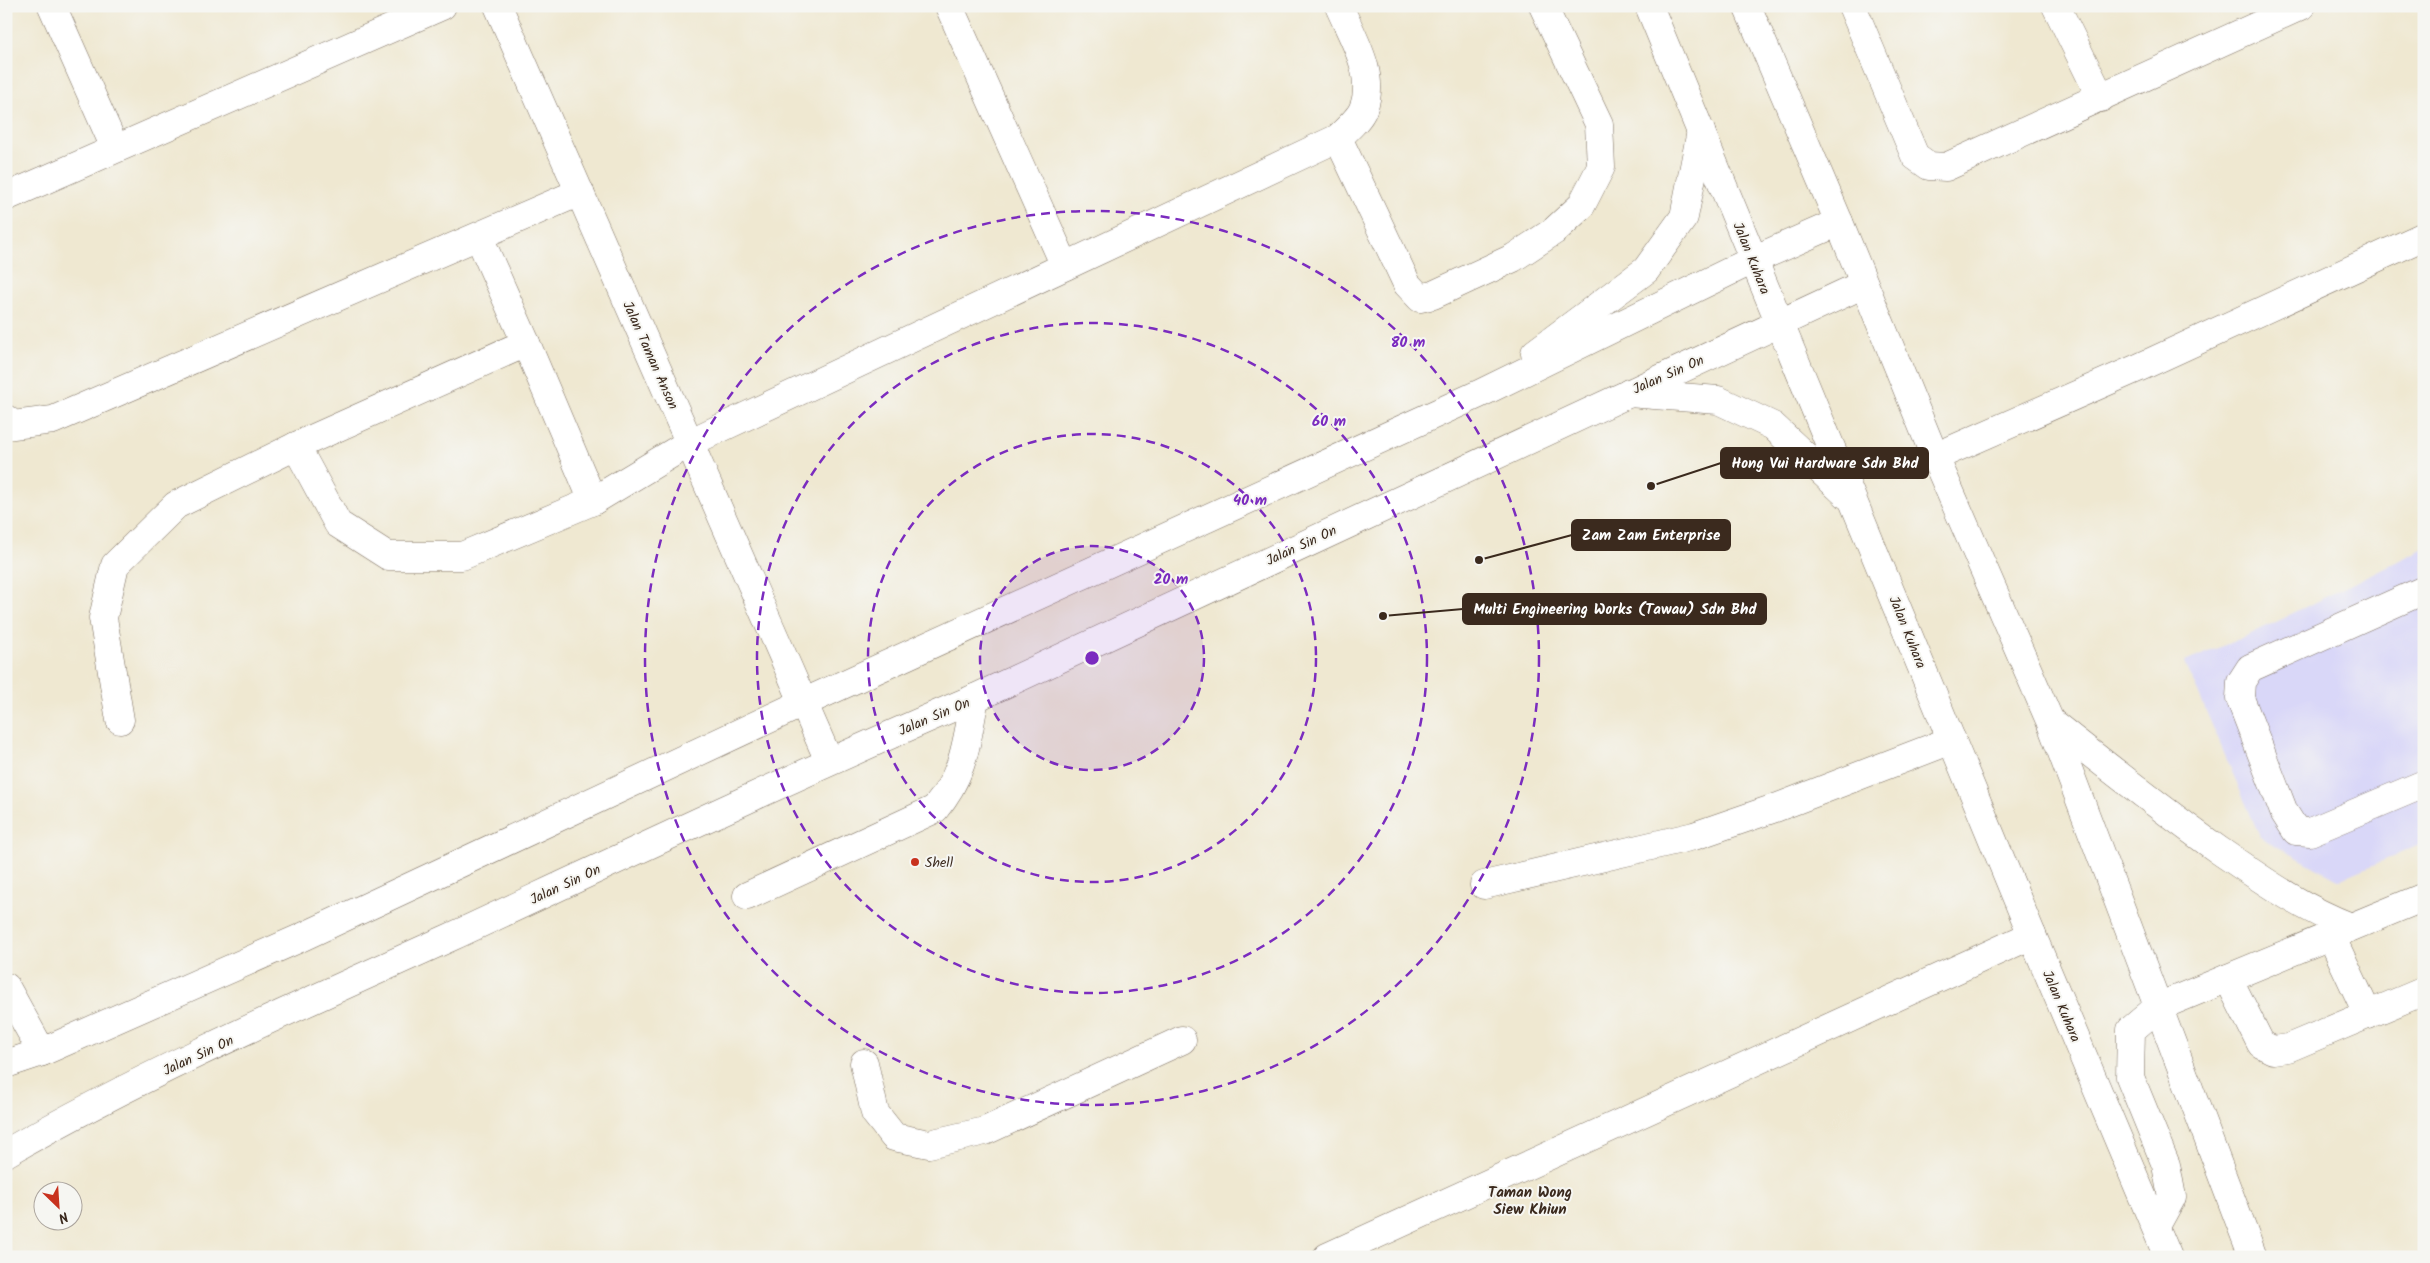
<svg xmlns="http://www.w3.org/2000/svg" width="2430" height="1263" font-family="Kalam,sans-serif">
  <rect width="100%" height="100%" fill="#f6f6f2"/>
  <filter id="ink" filterUnits="userSpaceOnUse"><feTurbulence type="fractalNoise" baseFrequency=".02" numOctaves="2"/><feDisplacementMap in="SourceGraphic" scale="10" xChannelSelector="R" yChannelSelector="G"/><feConvolveMatrix kernelMatrix="1 2 1 2 8 2 1 2 1" color-interpolation-filters="sRGB"/></filter>
  <filter id="wash" filterUnits="userSpaceOnUse"><feTurbulence type="fractalNoise" baseFrequency=".0096" numOctaves="4" result="noise"/><feDisplacementMap in="SourceGraphic" scale="20" xChannelSelector="R" yChannelSelector="G"/><feGaussianBlur stdDeviation="1.12" result="paint"/><feColorMatrix in="noise" values="0 0 0 0 0 0 0 0 0 0 0 0 0 0 0 0 0 1.4 0 .05"/><feComposite in="paint" operator="in"/></filter>
  <g filter="url(#wash)">
    <rect width="100%" height="100%" fill="#efe8d1"/>
    <polygon fill="#d9d7f8" points="2424,548 2424,843 2338,880 2260,837 2185,662 2251,634"/>
  </g>
  <g filter="url(#ink)">
    <g fill="none" stroke-linecap="round" stroke-linejoin="round">
      <defs>
        <g id="minor">
          <polyline points="52,6 115,148"/>
          <polyline points="498,6 829,761"/>
          <polyline points="949,6 1065,266"/>
          <polyline points="1852,6 1915,156 1929,166 1946,167 2301,6"/>
          <polyline points="2056,6 2101,98"/>
          <polyline points="1338,138 1407,284 1420,298 1433,295 1513,258 1554,231 1581,206 1601,167 1599,124 1543,6"/>
          <polyline points="6,197 442,6"/>
          <path d="M479 237 526 343 296 446 338 524 388 556H462L593 501 689 443 1338 138C1346 130 1359 119 1363 109 1377 75 1352 37 1339 6"/>
          <polyline points="526,343 593,501"/>
          <polyline points="6,419 13,425 53,420 580,192"/>
          <polyline points="1935,457 2140,367 2424,236"/>
          <polyline points="2424,590 2250,668 2241,682 2240,698 2284,812 2296,831 2310,832 2424,784"/>
          <polyline points="120,720 103,618 115,565 176,505 296,446"/>
          <polyline points="1484,885 1694,836 1778,807 1952,740"/>
          <path d="M747 896 935 809C965 773 966 743 975 698"/>
          <polyline points="2331,936 2368,1015"/>
          <polyline points="2228,978 2261,1044 2273,1050 2288,1048 2424,991"/>
          <polyline points="6,987 42,1052"/>
          <polyline points="2158,1007 2424,897"/>
          <polyline points="864,1063 875,1113 894,1137 929,1144 985,1131 1182,1040"/>
          <polyline points="1327,1257 2032,935"/>
        </g>
        <g id="major">
          <polyline points="1649,6 2032,935 2168,1257"/>
          <polyline points="1747,6 1839,222 1935,457 2050,721 2253,1257"/>
          <polyline points="1535,353 1646,270 1684,217 1701,131"/>
          <polyline points="1629,393 1718,400 1773,426 1847,495"/>
          <path d="M2051 722C2107 766 2162 810 2220 851 2264 881 2300 907 2351 927"/>
          <polyline points="6,1064 42,1052 298,939 803,703 1479,394 1753,260 1839,222"/>
          <path d="M6 1153C149 1071 301 1005 451 937 625 856 798 774 975 698L1864 284"/>
          <polyline points="2156,1226 2172,1197 2166,1165 2130,1077 2131,1030 2158,1007"/>
        </g>
      </defs>
      <use href="#minor" stroke="#7a6c5d" stroke-width="29"/>
      <use href="#major" stroke="#7a6c5d" stroke-width="29"/>
      <use href="#minor" stroke="#fff" stroke-width="28"/>
      <use href="#major" stroke="#fff" stroke-width="28"/>
    </g>
  </g>
  <circle cx="1092" cy="658" r="112" fill="#7b2cbf" fill-opacity=".12"/>
  <g fill="none" stroke="#7b2cbf" stroke-width="2.5" stroke-dasharray="9 6">
    <circle cx="1092" cy="658" r="112"/>
    <circle cx="1092" cy="658" r="224"/>
    <circle cx="1092" cy="658" r="335"/>
    <circle cx="1092" cy="658" r="447"/>
  </g>
  <circle fill="#c8321e" stroke="#f6f6f2" stroke-width="2" cx="915" cy="862" r="5"/>
  <g text-anchor="middle" stroke-width="4" stroke-linejoin="round" paint-order="stroke">
    <g font-size="14" fill="#3b2a1e" stroke="#f6f6f2">
      <text transform="translate(1752 258) rotate(68)" y="5">Jalan Kuhara</text>
      <text transform="translate(651 355) rotate(66)" y="5">Jalan Taman Anson</text>
      <text transform="translate(1668 374) rotate(-24)" y="5">Jalan Sin On</text>
      <text transform="translate(1301 545) rotate(-25)" y="5">Jalan Sin On</text>
      <text transform="translate(1908 632) rotate(68)" y="5">Jalan Kuhara</text>
      <text transform="translate(934 716) rotate(-23)" y="5">Jalan Sin On</text>
      <text transform="translate(565 884) rotate(-25)" y="5">Jalan Sin On</text>
      <text transform="translate(2062 1006) rotate(67)" y="5">Jalan Kuhara</text>
      <text transform="translate(198 1055) rotate(-25)" y="5">Jalan Sin On</text>
    </g>
    <g font-size="14" fill="#3b2a1e" stroke="#f6f6f2" text-anchor="start">
      <text x="925" y="867">Shell</text>
    </g>
    <g font-size="15" font-weight="bold" fill="#3b2a1e" stroke="#f6f6f2">
      <text x="1530" y="1197">Taman Wong<tspan x="1530" dy="17">Siew Khiun</tspan></text>
    </g>
  </g>
  <circle cx="1092" cy="658" r="8" fill="#7b2cbf" stroke="#f6f6f2" stroke-width="2.5"/>
  <g font-size="15" text-anchor="middle" font-weight="bold" fill="#7b2cbf" stroke="#f6f6f2" stroke-width="4" stroke-linejoin="round" paint-order="stroke">
    <text x="1408" y="347">80 m</text>
    <text x="1329" y="426">60 m</text>
    <text x="1250" y="505">40 m</text>
    <text x="1171" y="584">20 m</text>
  </g>
  <path fill="none" stroke="#3b2a1e" stroke-width="2" d="M1651 486L1721 463M1479 560L1572 535M1383 616L1463 609"/>
  <g fill="#3b2a1e" stroke="#f6f6f2" stroke-width="2">
    <circle cx="1651" cy="486" r="5"/>
    <circle cx="1479" cy="560" r="5"/>
    <circle cx="1383" cy="616" r="5"/>
  </g>
  <g fill="#3b2a1e" stroke="#3b2a1e" stroke-width="2">
    <rect x="1721" y="448" width="207" height="30" rx="5"/>
    <rect x="1572" y="520" width="158" height="30" rx="5"/>
    <rect x="1463" y="594" width="303" height="30" rx="5"/>
  </g>
  <g font-size="15" text-anchor="middle" font-weight="bold" fill="#fff">
    <text x="1825" y="468">Hong Vui Hardware Sdn Bhd</text>
    <text x="1651" y="540">Zam Zam Enterprise</text>
    <text x="1615" y="614">Multi Engineering Works (Tawau) Sdn Bhd</text>
  </g>
  <rect width="2430" height="1263" fill="none" stroke="#f6f6f2" stroke-width="25"/>
  <g transform="translate(58 1206) rotate(155)"><circle r="24" fill="#f6f6f2" stroke="#aba49d"/>
  <path d="M0-4L9 19L0 12L-9 19Z" fill="#c8321e"/>
  <text y="-8" font-size="14" font-weight="bold" text-anchor="middle" fill="#3b2a1e">N</text>
  </g>
</svg>
